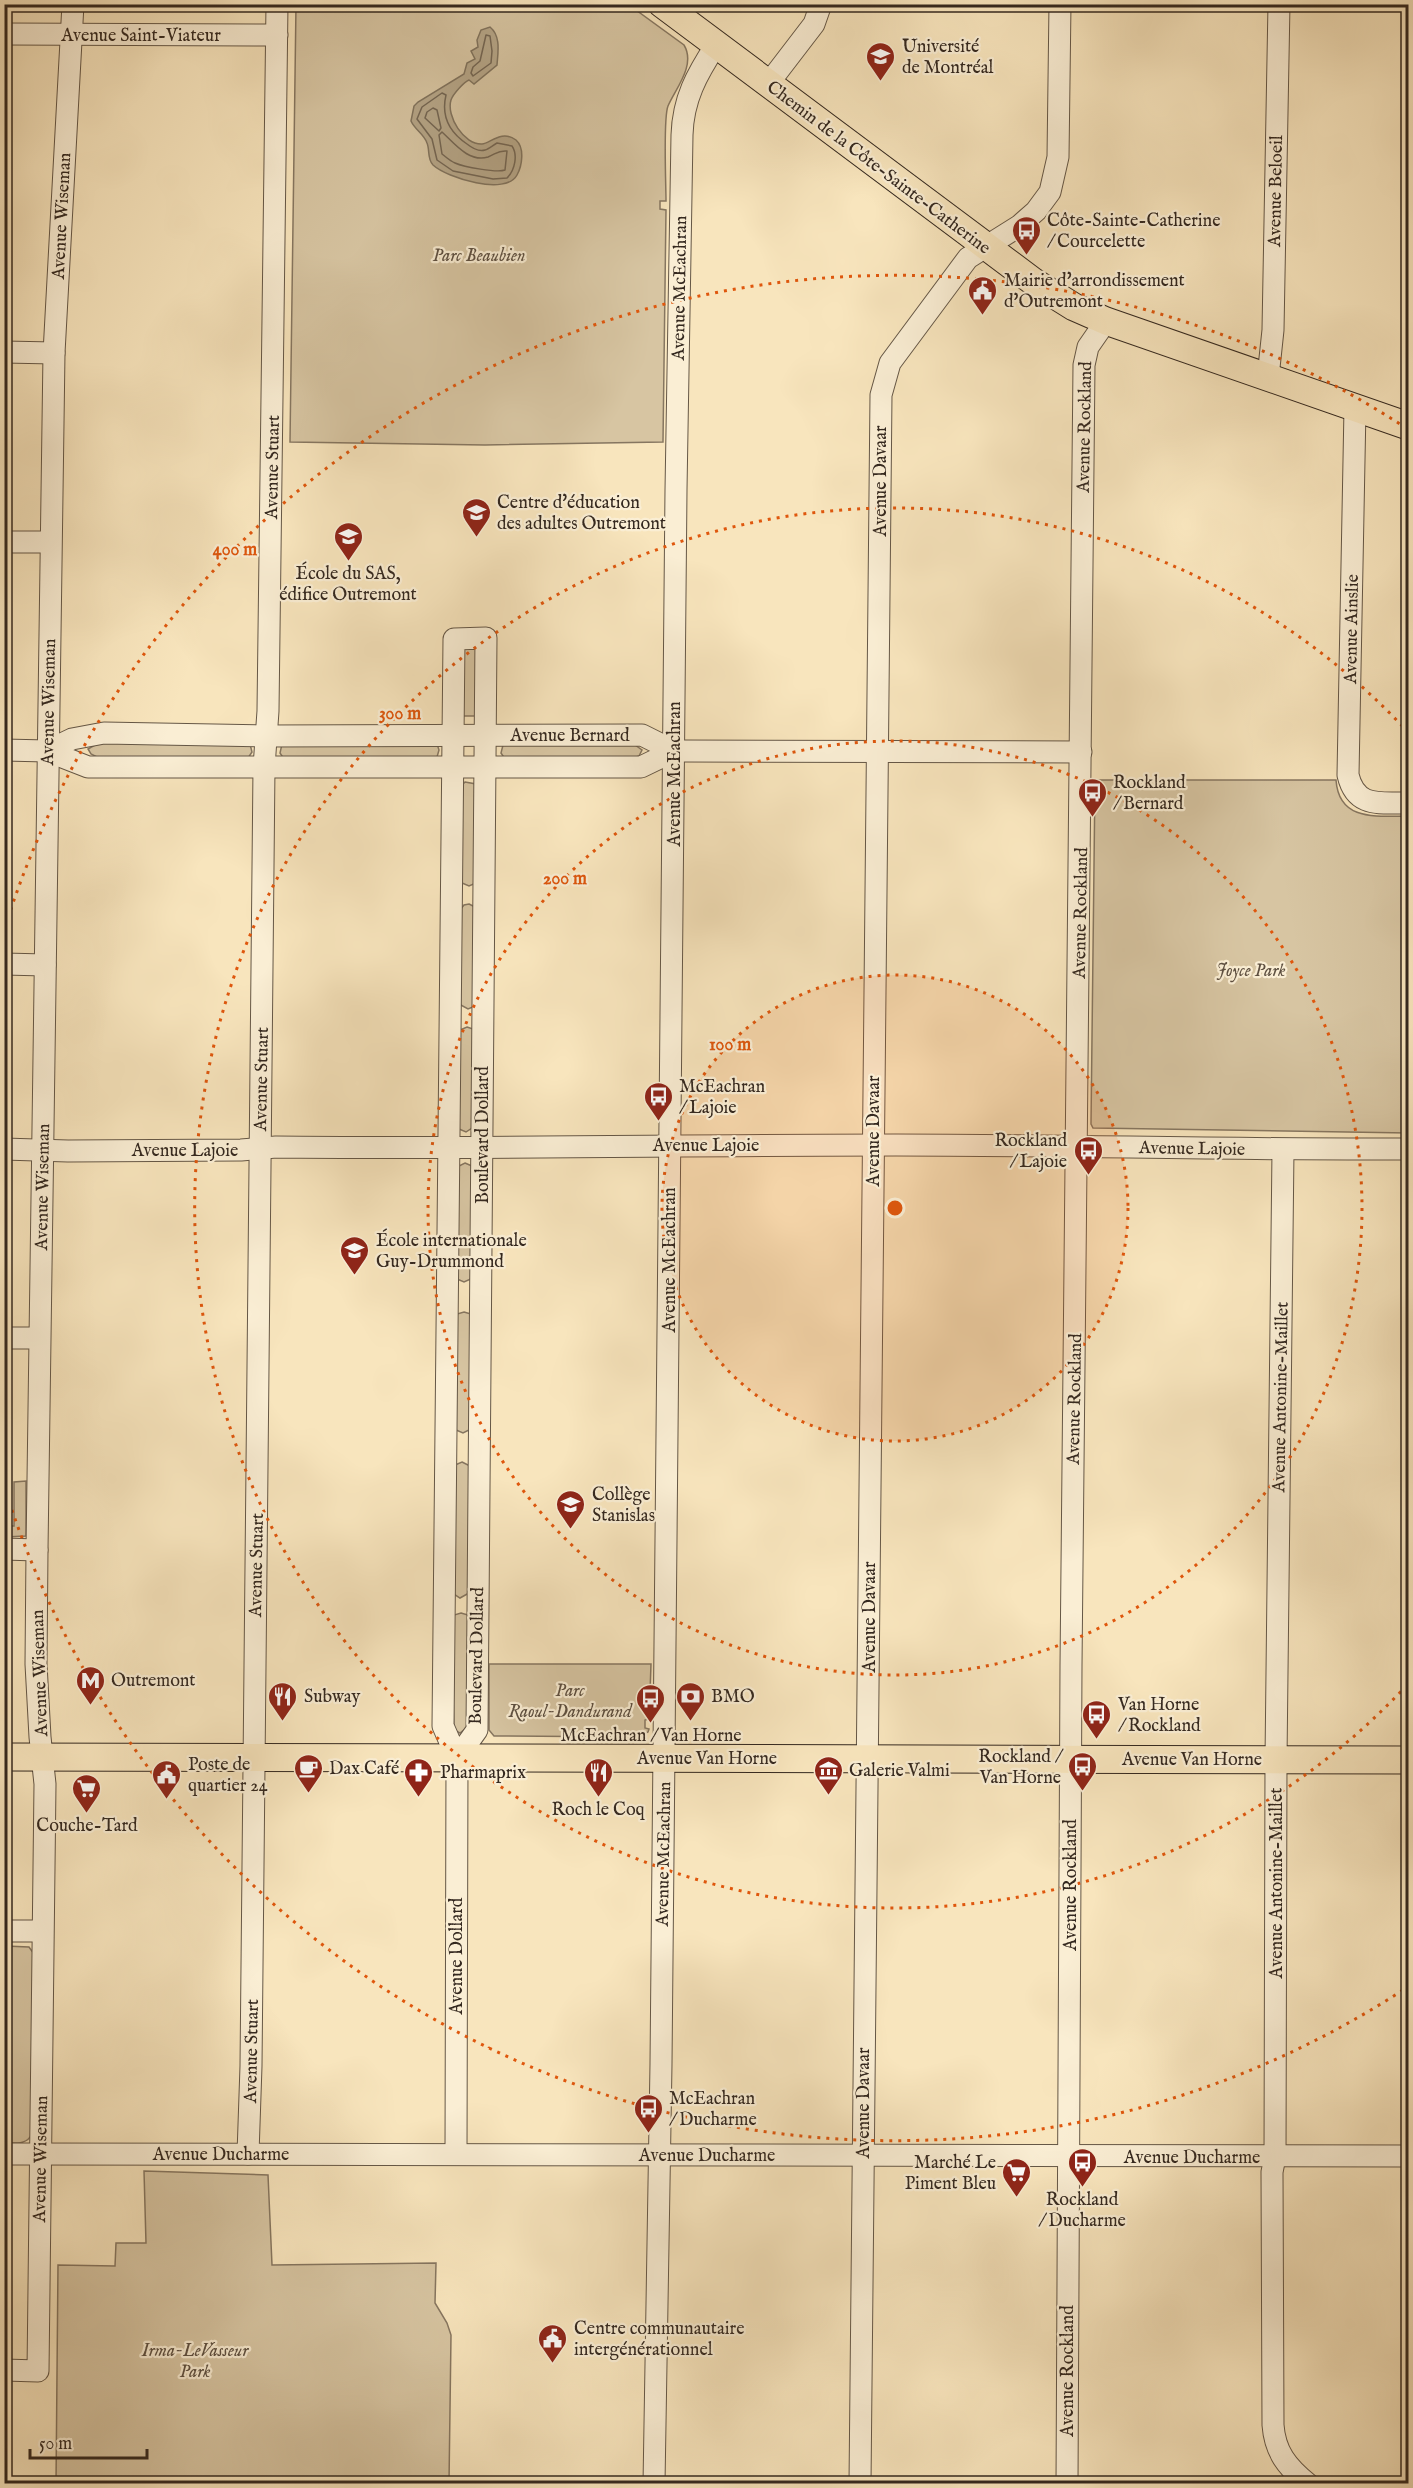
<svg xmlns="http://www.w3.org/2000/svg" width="1413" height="2488" font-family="'IM FELL English',serif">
  <rect width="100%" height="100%" fill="#f8e5bd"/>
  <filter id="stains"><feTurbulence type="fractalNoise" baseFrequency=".00333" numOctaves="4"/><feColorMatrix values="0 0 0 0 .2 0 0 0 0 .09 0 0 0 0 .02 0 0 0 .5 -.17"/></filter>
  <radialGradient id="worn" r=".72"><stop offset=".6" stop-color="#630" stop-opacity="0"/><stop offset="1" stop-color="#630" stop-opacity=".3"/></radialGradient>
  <g fill="#d7c5a2" stroke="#867660" stroke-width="1.5">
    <path d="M296 5H629L684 45C696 65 676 88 668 106 663 118 666 183 666 201H660V209L666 210 663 442 485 445 290 442Z"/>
    <polygon points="476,645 479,716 463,716 464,649"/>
    <polygon points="102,741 250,744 252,752 248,758 97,757 91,754 88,749"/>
    <polygon points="282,744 437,744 439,750 437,757 284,759 280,753"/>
    <polygon points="503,745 635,745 642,750 639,756 633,758 505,759 501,753"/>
    <path d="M1095 780H1336C1339 822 1377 816 1408 816V1133L1093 1128 1091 1124Z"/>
    <polygon points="465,782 476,784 476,883 469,886 462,883 462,785"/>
    <polygon points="469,904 477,908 473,1007 468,1009 459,1004 460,910 464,905"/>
    <polygon points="467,1027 473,1029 475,1126 466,1132 459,1129 460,1030"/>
    <polygon points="465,1163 472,1166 473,1278 464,1282 457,1279 459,1166"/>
    <polygon points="464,1312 471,1314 471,1429 463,1433 456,1430 457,1314"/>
    <polygon points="462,1462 470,1466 469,1593 460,1598 454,1594 455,1465"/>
    <polygon points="26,1481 26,1536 5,1537 5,1526 14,1526 14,1482"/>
    <polygon points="461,1613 468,1615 470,1725 460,1733 454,1730 451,1622 454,1615"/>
    <polygon points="489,1664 651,1664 649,1719 645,1720 645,1728 649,1729 648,1732 637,1737 494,1736 489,1730"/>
    <path d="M5 1946 29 1947 34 1954 32 2134C27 2145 15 2143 5 2143Z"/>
    <polygon points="144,2171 268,2175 272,2265 436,2263 435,2303 447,2323 451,2335 449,2483 56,2483 58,2265 115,2266 116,2243 146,2243"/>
  </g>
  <path fill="#b5a587" stroke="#81735d" stroke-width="1.5" d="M490 27C501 36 498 52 497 65L474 84 469 80C464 82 453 94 451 100 446 116 464 145 482 144 490 144 501 129 516 140 525 148 522 166 517 175 506 196 447 178 433 165 427 159 430 150 427 143 424 134 415 130 411 121L414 106 418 102 464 74 467 63 475 59 471 51 478 47 477 40 481 30Z"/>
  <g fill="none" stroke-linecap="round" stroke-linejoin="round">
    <g stroke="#746653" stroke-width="1.5">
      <polygon points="486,35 490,36 492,51 491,63 473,76 471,73 473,67 480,61"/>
      <path d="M442 93 446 95C441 116 449 132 467 144 472 148 478 152 485 150 489 149 493 145 497 143L512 146C518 155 515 170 507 178L493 179 453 171 437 160 432 139 417 119 422 107Z"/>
      <polygon points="433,108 437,110 441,128 439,131 425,118 427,112"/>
      <path d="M442 132C454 143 469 163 488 157 496 154 498 150 507 151L505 170C497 173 464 167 455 163 450 161 446 157 442 154L439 135Z"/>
    </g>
    <defs>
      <g id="minor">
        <polyline points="4,34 277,35"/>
        <polyline points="768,84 814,24 821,4"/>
        <polyline points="4,352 54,353"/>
        <polyline points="1268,377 1273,330 1279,4"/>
        <path d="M1355 408 1348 775C1356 809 1381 802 1408 803"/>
        <polyline points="4,542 50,542"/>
        <polyline points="4,750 47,751 88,767 641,767 674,751 683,751 1081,752"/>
        <polyline points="47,751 72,739 104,733 266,736 642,735 674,751"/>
        <polyline points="4,964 45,965"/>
        <path d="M4 1149 68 1151 241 1150 276 1147C483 1149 689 1145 896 1145 1067 1145 1238 1150 1408 1149"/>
        <path d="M1283 1150 1276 1760 1275 2157 1272 2172 1273 2425C1275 2452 1287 2467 1308 2484"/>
        <polyline points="4,1338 39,1338"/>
        <polyline points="4,1549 37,1550"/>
        <polyline points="4,1931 42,1931"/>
        <polyline points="4,2154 1408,2156"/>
        <polyline points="248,2154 251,2066 264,767 268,711 277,4"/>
        <polyline points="456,2154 457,1758 443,1726 454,639 486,638 477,1730 457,1758"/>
        <polyline points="4,2370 38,2371 45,1784 40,1737 36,1664 37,1550 54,353 73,4"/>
        <path d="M654 2484 661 2064 676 490 682 135C683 99 697 74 716 45"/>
        <polyline points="860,2484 881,395 890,363 968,258 1019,226 1036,211 1050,192 1058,157 1060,4"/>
        <polyline points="1067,2484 1071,1666 1084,365 1088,347 1106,321"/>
      </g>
      <g id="major">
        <polyline points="662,4 1034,282 1074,307 1106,321 1408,426"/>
        <polyline points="4,1757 1408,1760"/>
      </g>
    </defs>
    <use href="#minor" stroke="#655746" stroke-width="23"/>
    <use href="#major" stroke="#34281f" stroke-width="29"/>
    <use href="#minor" stroke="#faeed4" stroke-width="21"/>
    <use href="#major" stroke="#f8e5bd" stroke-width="27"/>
  </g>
  <circle cx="895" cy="1208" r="233" fill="#df570d" fill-opacity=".12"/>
  <g fill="none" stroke="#df570d" stroke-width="3" stroke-dasharray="3 6">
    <circle cx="895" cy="1208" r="233"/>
    <circle cx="895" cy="1208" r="467"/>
    <path d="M1407 1685A700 700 0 1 1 1407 731"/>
    <path d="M1403 1990A933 933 0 0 1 5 1489M5 927A933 933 0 0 1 1403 426"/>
  </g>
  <defs>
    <symbol id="university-pin" viewBox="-11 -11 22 30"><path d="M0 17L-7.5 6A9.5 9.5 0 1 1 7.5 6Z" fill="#8f2418" stroke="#faeed4"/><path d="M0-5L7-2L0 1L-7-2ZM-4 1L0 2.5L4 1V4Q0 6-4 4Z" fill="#fff"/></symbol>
    <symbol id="bus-pin" viewBox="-11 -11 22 30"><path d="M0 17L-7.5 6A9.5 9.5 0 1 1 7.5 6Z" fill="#8f2418" stroke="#faeed4"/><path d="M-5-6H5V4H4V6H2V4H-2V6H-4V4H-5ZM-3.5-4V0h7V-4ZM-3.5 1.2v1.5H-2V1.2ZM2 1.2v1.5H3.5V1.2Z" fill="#fff"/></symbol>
    <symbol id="civic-pin" viewBox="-11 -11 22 30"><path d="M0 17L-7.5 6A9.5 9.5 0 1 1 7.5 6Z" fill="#8f2418" stroke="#faeed4"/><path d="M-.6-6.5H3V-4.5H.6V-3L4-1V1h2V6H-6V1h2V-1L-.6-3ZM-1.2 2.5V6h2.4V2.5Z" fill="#fff"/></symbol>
    <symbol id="school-pin" viewBox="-11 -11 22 30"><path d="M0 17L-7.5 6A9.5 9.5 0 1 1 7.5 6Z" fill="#8f2418" stroke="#faeed4"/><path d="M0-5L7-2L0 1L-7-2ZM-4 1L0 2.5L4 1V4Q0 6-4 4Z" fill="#fff"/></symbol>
    <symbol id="metro-pin" viewBox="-11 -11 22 30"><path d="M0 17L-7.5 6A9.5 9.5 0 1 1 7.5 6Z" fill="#8f2418" stroke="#faeed4"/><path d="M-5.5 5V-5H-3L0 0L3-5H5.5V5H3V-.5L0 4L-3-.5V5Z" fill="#fff"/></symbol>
    <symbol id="restaurant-pin" viewBox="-11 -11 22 30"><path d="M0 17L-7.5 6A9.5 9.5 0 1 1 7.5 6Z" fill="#8f2418" stroke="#faeed4"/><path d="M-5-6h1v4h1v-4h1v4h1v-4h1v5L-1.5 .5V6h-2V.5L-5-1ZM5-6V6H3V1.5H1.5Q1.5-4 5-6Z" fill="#fff"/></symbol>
    <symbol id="bank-pin" viewBox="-11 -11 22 30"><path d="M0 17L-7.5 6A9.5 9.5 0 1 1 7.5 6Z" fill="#8f2418" stroke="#faeed4"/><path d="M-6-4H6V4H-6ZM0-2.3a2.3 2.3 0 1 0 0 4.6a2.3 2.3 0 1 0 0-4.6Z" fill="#fff"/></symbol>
    <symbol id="cafe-pin" viewBox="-11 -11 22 30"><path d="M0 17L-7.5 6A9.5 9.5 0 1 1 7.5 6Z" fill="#8f2418" stroke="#faeed4"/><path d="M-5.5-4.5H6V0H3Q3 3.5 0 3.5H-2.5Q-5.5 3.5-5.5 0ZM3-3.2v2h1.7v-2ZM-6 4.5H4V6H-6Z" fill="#fff"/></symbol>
    <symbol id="museum-pin" viewBox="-11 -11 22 30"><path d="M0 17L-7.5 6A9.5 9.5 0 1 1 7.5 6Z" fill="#8f2418" stroke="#faeed4"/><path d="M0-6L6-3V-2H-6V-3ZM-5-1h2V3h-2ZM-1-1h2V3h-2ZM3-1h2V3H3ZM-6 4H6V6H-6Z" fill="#fff"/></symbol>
    <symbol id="pharmacy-pin" viewBox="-11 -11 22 30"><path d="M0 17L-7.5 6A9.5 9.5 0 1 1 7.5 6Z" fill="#8f2418" stroke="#faeed4"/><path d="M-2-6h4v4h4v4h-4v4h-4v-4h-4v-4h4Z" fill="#fff"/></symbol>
    <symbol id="supermarket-pin" viewBox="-11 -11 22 30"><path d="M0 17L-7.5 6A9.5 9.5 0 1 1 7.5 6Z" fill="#8f2418" stroke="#faeed4"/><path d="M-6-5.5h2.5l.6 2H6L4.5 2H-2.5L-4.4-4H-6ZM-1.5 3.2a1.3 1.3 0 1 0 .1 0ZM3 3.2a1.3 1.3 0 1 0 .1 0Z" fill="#fff"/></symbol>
  </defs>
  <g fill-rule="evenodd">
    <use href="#university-pin" x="864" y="40" width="33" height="45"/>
    <use href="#bus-pin" x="1010" y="214" width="33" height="45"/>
    <use href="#civic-pin" x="966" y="274" width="33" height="45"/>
    <use href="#school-pin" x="460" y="496" width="33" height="45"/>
    <use href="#school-pin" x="332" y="520" width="33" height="45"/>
    <use href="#bus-pin" x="1076" y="776" width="33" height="45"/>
    <use href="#bus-pin" x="642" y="1080" width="33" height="45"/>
    <use href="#bus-pin" x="1072" y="1134" width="33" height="45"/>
    <use href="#school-pin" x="338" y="1234" width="33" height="45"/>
    <use href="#school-pin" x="554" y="1488" width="33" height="45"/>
    <use href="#metro-pin" x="74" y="1664" width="33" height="45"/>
    <use href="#restaurant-pin" x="266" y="1680" width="33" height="45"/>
    <use href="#bank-pin" x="674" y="1680" width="33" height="45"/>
    <use href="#bus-pin" x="634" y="1682" width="33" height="45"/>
    <use href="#bus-pin" x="1080" y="1698" width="33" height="45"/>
    <use href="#bus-pin" x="1066" y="1750" width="33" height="45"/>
    <use href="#cafe-pin" x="292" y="1752" width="33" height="45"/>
    <use href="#museum-pin" x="812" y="1754" width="33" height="45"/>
    <use href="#pharmacy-pin" x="402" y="1756" width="33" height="45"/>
    <use href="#restaurant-pin" x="582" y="1756" width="33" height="45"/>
    <use href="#civic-pin" x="150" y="1758" width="33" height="45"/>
    <use href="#supermarket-pin" x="70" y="1772" width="33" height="45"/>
    <use href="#bus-pin" x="632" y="2092" width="33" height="45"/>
    <use href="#bus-pin" x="1066" y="2146" width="33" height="45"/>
    <use href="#supermarket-pin" x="1000" y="2156" width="33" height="45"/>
    <use href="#civic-pin" x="536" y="2322" width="33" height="45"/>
  </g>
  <g text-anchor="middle" stroke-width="4.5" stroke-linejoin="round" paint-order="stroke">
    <g font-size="18" fill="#34281f" stroke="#faeed4">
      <text x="141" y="41">Avenue Saint-Viateur</text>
      <text transform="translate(879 167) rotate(37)" y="6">Chemin de la Côte-Sainte-Catherine</text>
      <text transform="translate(1275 191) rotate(-89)" y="6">Avenue Beloeil</text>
      <text transform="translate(61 216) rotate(-87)" y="6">Avenue Wiseman</text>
      <text transform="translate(679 288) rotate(-89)" y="6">Avenue McEachran</text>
      <text transform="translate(1084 427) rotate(-89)" y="6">Avenue Rockland</text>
      <text transform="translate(272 467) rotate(-89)" y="6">Avenue Stuart</text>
      <text transform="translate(880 481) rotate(-90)" y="6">Avenue Davaar</text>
      <text transform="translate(1351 629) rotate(-89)" y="6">Avenue Ainslie</text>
      <text transform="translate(48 702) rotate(-89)" y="6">Avenue Wiseman</text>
      <text x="570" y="741">Avenue Bernard</text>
      <text transform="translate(674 774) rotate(-90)" y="6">Avenue McEachran</text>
      <text transform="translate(1080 913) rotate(-89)" y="6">Avenue Rockland</text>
      <text transform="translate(261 1079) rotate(-89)" y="6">Avenue Stuart</text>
      <text transform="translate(873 1131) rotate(-90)" y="6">Avenue Davaar</text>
      <text transform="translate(482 1135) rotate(-90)" y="6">Boulevard Dollard</text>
      <text x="706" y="1151">Avenue Lajoie</text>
      <text transform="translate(1192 1148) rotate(1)" y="6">Avenue Lajoie</text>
      <text x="185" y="1156">Avenue Lajoie</text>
      <text transform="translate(42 1187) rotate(-89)" y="6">Avenue Wiseman</text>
      <text transform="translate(669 1260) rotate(-90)" y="6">Avenue McEachran</text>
      <text transform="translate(1280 1397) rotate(-89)" y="6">Avenue Antonine-Maillet</text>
      <text transform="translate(1074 1399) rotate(-89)" y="6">Avenue Rockland</text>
      <text transform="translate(256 1565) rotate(-89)" y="6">Avenue Stuart</text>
      <text transform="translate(869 1617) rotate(-90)" y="6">Avenue Davaar</text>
      <text transform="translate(476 1656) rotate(-89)" y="6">Boulevard Dollard</text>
      <text transform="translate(39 1673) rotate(-92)" y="6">Avenue Wiseman</text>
      <text x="707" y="1764">Avenue Van Horne</text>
      <text x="1192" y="1765">Avenue Van Horne</text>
      <text transform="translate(663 1854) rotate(-89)" y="6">Avenue McEachran</text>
      <text transform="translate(1276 1883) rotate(-90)" y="6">Avenue Antonine-Maillet</text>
      <text transform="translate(1070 1885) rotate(-90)" y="6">Avenue Rockland</text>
      <text transform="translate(456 1956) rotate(-90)" y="6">Avenue Dollard</text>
      <text transform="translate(251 2051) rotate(-89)" y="6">Avenue Stuart</text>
      <text transform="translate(863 2103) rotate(-90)" y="6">Avenue Davaar</text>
      <text x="221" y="2160">Avenue Ducharme</text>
      <text x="707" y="2161">Avenue Ducharme</text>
      <text x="1192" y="2163">Avenue Ducharme</text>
      <text transform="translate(40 2159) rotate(-89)" y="6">Avenue Wiseman</text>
      <text transform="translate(1067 2371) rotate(-90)" y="6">Avenue Rockland</text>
    </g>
    <g font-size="18" fill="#34281f" stroke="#faeed4" text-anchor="start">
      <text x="902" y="52">Université<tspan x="902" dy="21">de Montréal</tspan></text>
      <text x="1047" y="226">Côte-Sainte-Catherine<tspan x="1047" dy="21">/ Courcelette</tspan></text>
      <text x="1004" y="286">Mairie d'arrondissement<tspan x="1004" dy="21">d'Outremont</tspan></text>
      <text x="497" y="508">Centre d'éducation<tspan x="497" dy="21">des adultes Outremont</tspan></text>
      <text x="348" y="579" text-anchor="middle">École du SAS,<tspan x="348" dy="21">édifice Outremont</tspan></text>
      <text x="1113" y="788">Rockland<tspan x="1113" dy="21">/ Bernard</tspan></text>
      <text x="679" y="1092">McEachran<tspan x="679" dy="21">/ Lajoie</tspan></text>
      <text x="1067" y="1146" text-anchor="end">Rockland<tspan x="1067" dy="21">/ Lajoie</tspan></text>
      <text x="376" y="1246">École internationale<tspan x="376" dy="21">Guy-Drummond</tspan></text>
      <text x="592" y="1500">Collège<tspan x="592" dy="21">Stanislas</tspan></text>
      <text x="111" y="1686">Outremont</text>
      <text x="304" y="1702">Subway</text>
      <text x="711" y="1702">BMO</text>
      <text x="1118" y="1710">Van Horne<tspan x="1118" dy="21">/ Rockland</tspan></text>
      <text x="651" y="1741" text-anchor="middle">McEachran / Van Horne</text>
      <text x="1061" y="1762" text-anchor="end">Rockland /<tspan x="1061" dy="21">Van Horne</tspan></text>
      <text x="188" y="1770">Poste de<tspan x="188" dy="21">quartier 24</tspan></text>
      <text x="329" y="1774">Dax Café</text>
      <text x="849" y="1776">Galerie Valmi</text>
      <text x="440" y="1778">Pharmaprix</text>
      <text x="598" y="1815" text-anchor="middle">Roch le Coq</text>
      <text x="87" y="1831" text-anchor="middle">Couche-Tard</text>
      <text x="669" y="2104">McEachran<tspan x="669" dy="21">/ Ducharme</tspan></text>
      <text x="996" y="2168" text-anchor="end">Marché Le<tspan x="996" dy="21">Piment Bleu</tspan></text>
      <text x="1082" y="2205" text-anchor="middle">Rockland<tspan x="1082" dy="21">/ Ducharme</tspan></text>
      <text x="574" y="2334">Centre communautaire<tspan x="574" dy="21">intergénérationnel</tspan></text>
    </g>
    <g font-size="18" font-style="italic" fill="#5d4f40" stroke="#faeed4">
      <text x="479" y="261">Parc Beaubien</text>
      <text x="1251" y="976">Joyce Park</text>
      <text x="570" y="1696">Parc<tspan x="570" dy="21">Raoul-Dandurand</tspan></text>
      <text x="195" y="2356">Irma-LeVasseur<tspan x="195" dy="21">Park</tspan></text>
    </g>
  </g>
  <circle cx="895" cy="1208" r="9" fill="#df570d" stroke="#faeed4" stroke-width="3"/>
  <g font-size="18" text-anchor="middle" font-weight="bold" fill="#df570d" stroke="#faeed4" stroke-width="4.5" stroke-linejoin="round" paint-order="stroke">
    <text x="235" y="555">400 m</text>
    <text x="400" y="719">300 m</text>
    <text x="565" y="884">200 m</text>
    <text x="730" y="1050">100 m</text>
  </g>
  <rect width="1413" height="2488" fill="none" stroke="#f8e5bd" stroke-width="24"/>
  <rect x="6" y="6" width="1401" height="2476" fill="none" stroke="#34281f" stroke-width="3"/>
  <rect x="12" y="12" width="1389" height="2464" fill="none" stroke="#34281f" stroke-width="1.5"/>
  <path d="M30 2449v9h117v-9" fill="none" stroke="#34281f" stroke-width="3"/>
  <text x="39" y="2449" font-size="18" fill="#34281f" stroke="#faeed4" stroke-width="4.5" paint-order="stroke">50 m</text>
  <rect width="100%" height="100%" filter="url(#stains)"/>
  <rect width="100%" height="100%" fill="url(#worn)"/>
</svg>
